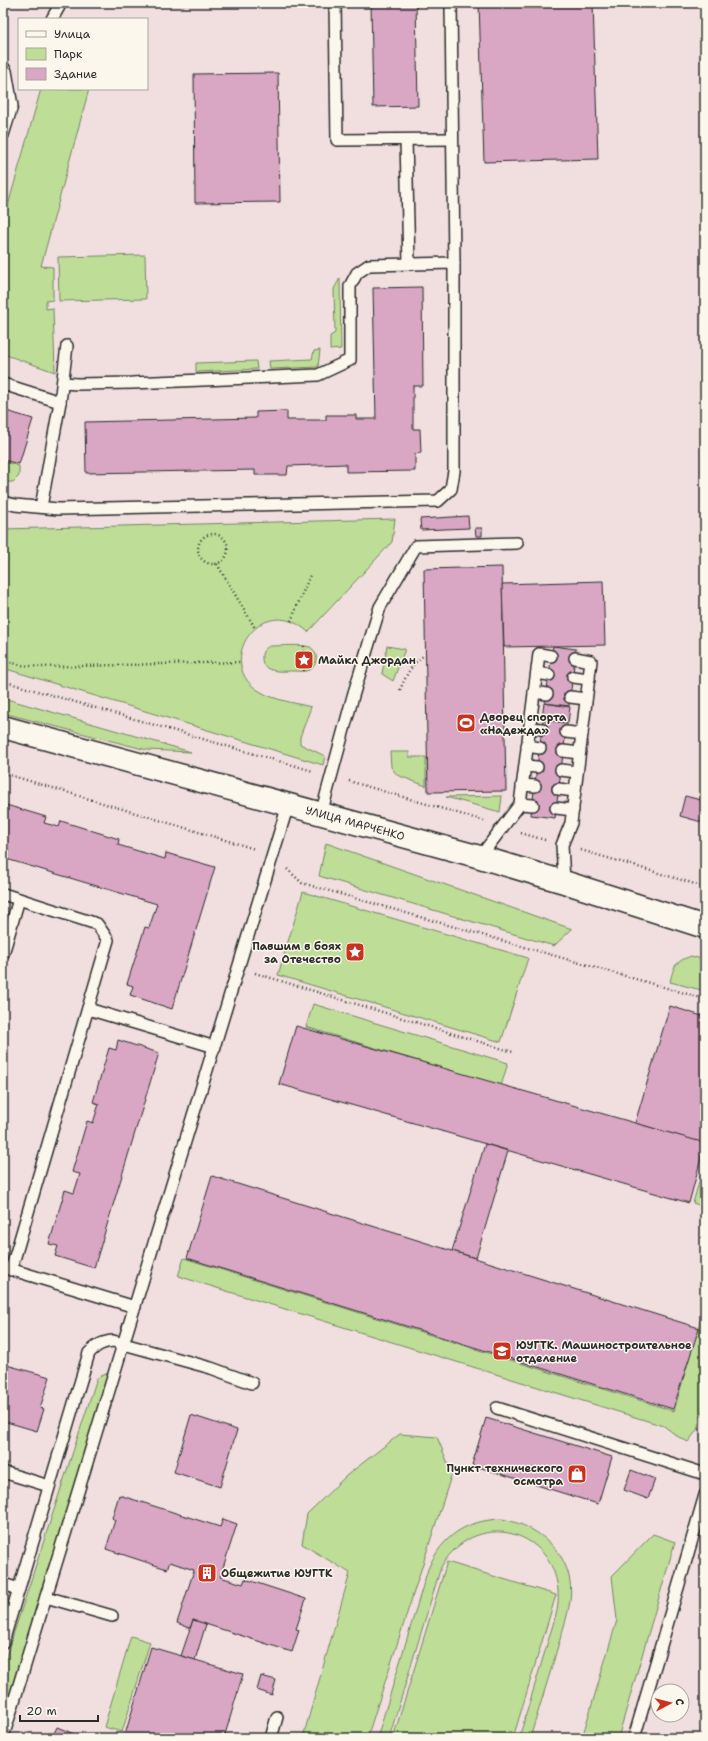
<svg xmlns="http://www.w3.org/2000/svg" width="708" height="1741" font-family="'Shantell Sans',sans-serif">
  <rect width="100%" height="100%" fill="#f1dfe0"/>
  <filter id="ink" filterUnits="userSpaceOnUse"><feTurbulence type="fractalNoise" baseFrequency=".025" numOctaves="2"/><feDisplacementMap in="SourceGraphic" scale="8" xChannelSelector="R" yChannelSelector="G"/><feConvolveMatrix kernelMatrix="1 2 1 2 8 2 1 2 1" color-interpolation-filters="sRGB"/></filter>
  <g filter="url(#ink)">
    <g fill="#bede97" stroke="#748461">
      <polygon points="41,89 89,89 41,266 53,267 53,300 46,301 46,309 53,308 55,372 3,354 3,223"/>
      <polygon points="145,255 146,299 59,301 58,257"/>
      <polygon points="340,278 341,349 330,350 330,336 335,333 334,289"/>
      <polygon points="320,350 318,367 270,369 269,361 312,359 314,351"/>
      <polygon points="256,361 257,369 196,372 196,363"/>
      <polygon points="3,461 19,466 19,476 13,482 3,482"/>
      <path d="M395 519 392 542 308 632C262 589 211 665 261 692 274 700 296 703 311 707L300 737V744L325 756 323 765 3 668V529Z"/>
      <path d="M270 646C279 646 302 644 310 647 319 652 318 666 309 670 305 672 299 671 294 671 283 671 262 674 262 658 261 652 265 648 270 646Z"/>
      <polygon points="387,646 405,649 393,681 382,674"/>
      <polygon points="3,698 191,752 147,750 3,713"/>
      <polygon points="390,752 409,752 409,757 426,757 426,786 397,775 391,767"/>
      <polygon points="502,796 500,812 446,797"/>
      <polygon points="326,843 572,929 554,946 319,876"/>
      <polygon points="303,892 528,958 501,1042 278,975"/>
      <path d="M691 956 705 960V991L670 982C674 965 675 962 691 956Z"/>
      <polygon points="313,1004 508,1063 501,1086 306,1027"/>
      <polygon points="705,1161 705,1207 693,1203"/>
      <polygon points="184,1258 674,1411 705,1304 705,1403 697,1430 688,1442 677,1436 664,1426 178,1276"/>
      <polygon points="117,1369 3,1723 3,1666 97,1378"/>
      <polygon points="400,1434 437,1437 452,1473 367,1738 305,1738 303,1737 350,1573 302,1544 307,1514 346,1476"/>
      <path d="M502 1519C542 1526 576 1558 570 1601 567 1621 559 1640 554 1660 546 1686 538 1712 530 1738H519L557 1611C570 1535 479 1501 441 1567L389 1738H377L428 1569C442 1536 466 1520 502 1519Z"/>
      <polygon points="653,1534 675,1542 618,1738 582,1738 617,1620 612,1576"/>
      <polygon points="447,1562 556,1595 513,1738 393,1738"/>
      <polygon points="131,1636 150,1642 122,1732 104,1727"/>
    </g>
    <g fill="#d9a7c4" stroke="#2b2b2b">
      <polygon points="371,3 416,3 418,106 373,107"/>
      <polygon points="479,3 593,3 598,159 484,162"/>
      <polygon points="278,73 280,202 195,203 194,74"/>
      <polygon points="422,287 423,386 413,386 413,429 420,429 421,453 415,454 415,471 346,472 346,464 288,466 287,475 255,475 255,470 86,473 85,422 256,418 256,412 287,411 287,420 326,420 326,415 356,415 356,419 376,419 373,288"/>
      <polygon points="3,410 33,419 19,464 3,460"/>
      <polygon points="468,516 469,528 421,530 420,519"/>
      <polygon points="475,528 482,528 482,536 476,536"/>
      <polygon points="502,567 506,791 428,792 424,569"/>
      <polygon points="603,581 605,645 504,647 502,584"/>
      <polygon points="553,646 576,649 569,706 545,703"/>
      <polygon points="544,703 570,707 568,723 542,719"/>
      <polygon points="543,720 567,723 555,818 531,815"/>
      <polygon points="685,796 705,801 705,823 680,816"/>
      <polygon points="3,804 46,817 44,823 59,827 61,821 119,839 118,845 165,859 166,853 215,867 172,1009 130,995 133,986 127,984 145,927 149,928 157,904 3,858"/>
      <polygon points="670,1006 705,1017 705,1144 635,1123"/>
      <polygon points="296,1026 705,1143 689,1203 279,1084"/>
      <polygon points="118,1040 159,1053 94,1268 55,1256 58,1246 49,1244 65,1190 74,1193 80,1174 72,1172 87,1121 93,1123 99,1104 93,1102 109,1048 116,1050"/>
      <polygon points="485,1144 508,1151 476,1258 452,1251"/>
      <polygon points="212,1176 699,1328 673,1409 187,1258"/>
      <polygon points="3,1364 50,1377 40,1408 44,1409 37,1431 3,1421"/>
      <polygon points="191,1415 237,1430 220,1487 174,1472"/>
      <polygon points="486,1418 612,1457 598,1504 472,1465"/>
      <polygon points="631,1470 655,1479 648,1499 624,1490"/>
      <polygon points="119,1495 220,1527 223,1519 237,1524 220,1577 243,1584 245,1579 306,1599 296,1629 299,1630 292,1652 193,1620 190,1628 177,1623 194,1570 170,1562 167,1569 106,1549 115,1520 112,1518"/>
      <polygon points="193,1620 206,1624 195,1660 181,1656"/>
      <polygon points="151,1647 243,1674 224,1738 124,1738"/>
      <polygon points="261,1676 276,1680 272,1695 257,1690"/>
      <polygon points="57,1727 84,1738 52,1738"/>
    </g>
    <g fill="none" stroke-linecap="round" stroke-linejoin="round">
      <defs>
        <g id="lane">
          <polyline points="335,3 337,140 452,139"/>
          <polyline points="451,3 454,263"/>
          <polyline points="52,19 61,3"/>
          <polyline points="3,67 6,71 12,106 3,135"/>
          <polyline points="406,140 409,264"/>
          <polyline points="3,384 60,402"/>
          <polyline points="3,502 15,505 58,509 438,501 451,489 454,471 454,263 369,265 357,273 350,286 350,360 318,375 132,383 78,384 63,383"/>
          <polyline points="41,507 60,402 67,346"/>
          <polyline points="537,673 549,675"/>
          <polyline points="573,677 589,679"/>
          <polyline points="534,692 547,694"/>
          <polyline points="570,697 586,699"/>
          <polyline points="530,728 542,729"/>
          <polyline points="566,732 582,734"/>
          <polyline points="527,746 540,748"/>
          <polyline points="563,751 579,753"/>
          <polyline points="525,766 537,767"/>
          <polyline points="561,770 577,772"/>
          <polyline points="522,785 535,786"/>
          <polyline points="558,789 575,791"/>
          <polyline points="520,804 533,805"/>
          <polyline points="556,808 573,810"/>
          <polyline points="321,814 353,696 380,607 416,546 517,543"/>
          <polyline points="480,857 520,804 539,654 551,656"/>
          <polyline points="564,882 562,845 571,823 591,661 575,658"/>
          <polyline points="3,894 97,924 108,940 11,1270"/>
          <polyline points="3,954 19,899"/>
          <polyline points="88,1009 215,1047"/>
          <polyline points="3,1267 135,1307"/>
          <polyline points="497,1408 705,1474"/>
          <polyline points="3,1472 49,1486"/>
          <polyline points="3,1584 19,1589"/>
          <polyline points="46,1597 112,1616"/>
          <path d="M3 1642 89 1353C97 1345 102 1342 113 1341L211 1368 252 1383"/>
          <polyline points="3,1737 288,805"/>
          <polyline points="271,1738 277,1717"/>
          <polyline points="634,1738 705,1495"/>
        </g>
        <g id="secondary">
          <path id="s1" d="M3 727 480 857 564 882 705 927"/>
        </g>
      </defs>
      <use href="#lane" stroke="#2b2b2b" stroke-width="14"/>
      <use href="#secondary" stroke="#2b2b2b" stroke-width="25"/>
      <g stroke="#2b2b2b" stroke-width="2.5" stroke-dasharray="1 3" stroke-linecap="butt">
        <circle cx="213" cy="549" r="15"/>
        <polyline points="217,564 255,628"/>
        <polyline points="291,621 310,575"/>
        <polyline points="304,646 304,671"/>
        <polyline points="3,660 20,665 41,667 241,662"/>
        <polyline points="3,681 313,771"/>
        <path d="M400 690C406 676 411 663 425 655"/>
        <polyline points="3,773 255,849"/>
        <polyline points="349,781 484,821"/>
        <polyline points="521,833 545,840"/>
        <polyline points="581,850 705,887"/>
        <polyline points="287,869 302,883 705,999"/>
        <polyline points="255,973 513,1052"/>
      </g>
      <use href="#lane" stroke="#fbf7ec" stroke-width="11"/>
      <use href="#secondary" stroke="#fbf7ec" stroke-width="22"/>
    </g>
  </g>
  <defs>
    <symbol id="sight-square" viewBox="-11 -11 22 22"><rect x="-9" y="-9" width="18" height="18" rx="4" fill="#c8321e" stroke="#fbf7ec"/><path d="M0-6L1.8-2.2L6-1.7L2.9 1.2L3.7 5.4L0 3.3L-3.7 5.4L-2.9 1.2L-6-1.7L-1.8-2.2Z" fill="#fff"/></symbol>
    <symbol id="stadium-square" viewBox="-11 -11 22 22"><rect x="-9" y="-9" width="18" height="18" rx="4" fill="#c8321e" stroke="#fbf7ec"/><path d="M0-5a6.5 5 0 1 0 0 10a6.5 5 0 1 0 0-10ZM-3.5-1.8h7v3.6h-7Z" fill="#fff"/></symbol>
    <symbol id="university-square" viewBox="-11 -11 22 22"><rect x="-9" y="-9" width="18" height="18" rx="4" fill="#c8321e" stroke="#fbf7ec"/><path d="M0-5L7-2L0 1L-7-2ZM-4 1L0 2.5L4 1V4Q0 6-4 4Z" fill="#fff"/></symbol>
    <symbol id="shop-square" viewBox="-11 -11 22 22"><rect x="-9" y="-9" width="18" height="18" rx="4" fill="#c8321e" stroke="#fbf7ec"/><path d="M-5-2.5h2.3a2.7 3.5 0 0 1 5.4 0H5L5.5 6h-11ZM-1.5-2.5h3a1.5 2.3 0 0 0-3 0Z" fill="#fff"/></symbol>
    <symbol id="building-square" viewBox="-11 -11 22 22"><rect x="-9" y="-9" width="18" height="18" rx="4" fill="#c8321e" stroke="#fbf7ec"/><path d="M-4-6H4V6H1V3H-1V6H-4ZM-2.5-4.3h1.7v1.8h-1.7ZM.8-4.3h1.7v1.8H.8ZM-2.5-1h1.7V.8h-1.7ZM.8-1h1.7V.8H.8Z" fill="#fff"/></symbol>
  </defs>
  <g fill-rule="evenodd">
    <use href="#sight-square" x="293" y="649" width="22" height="22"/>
    <use href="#stadium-square" x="455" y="712" width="22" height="22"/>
    <use href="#sight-square" x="344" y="941" width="22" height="22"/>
    <use href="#university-square" x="491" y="1340" width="22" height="22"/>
    <use href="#shop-square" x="566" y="1463" width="22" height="22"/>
    <use href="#building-square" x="196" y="1562" width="22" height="22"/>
  </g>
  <g text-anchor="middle" stroke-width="3" stroke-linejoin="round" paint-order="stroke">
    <g font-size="11" font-weight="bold" fill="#2b2b2b" stroke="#fbf7ec" text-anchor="start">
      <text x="318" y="664">Майкл Джордан</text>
      <text x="480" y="721">Дворец спорта<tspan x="480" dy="13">«Надежда»</tspan></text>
      <text x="341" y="950" text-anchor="end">Павшим в боях<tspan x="341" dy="13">за Отечество</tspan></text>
      <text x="516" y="1349">ЮУГТК. Машиностроительное<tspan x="516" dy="13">отделение</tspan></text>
      <text x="563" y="1472" text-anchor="end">Пункт технического<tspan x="563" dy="13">осмотра</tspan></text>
      <text x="221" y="1577">Общежитие ЮУГТК</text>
    </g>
    <g font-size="11" fill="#2b2b2b" stroke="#fbf7ec">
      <text dy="4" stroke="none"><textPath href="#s1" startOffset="365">УЛИЦА МАРЧЕНКО</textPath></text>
    </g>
  </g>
  <rect width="708" height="1741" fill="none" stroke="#fbf7ec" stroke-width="16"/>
  <rect x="8" y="8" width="692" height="1725" fill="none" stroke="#2b2b2b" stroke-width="1.5" filter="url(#ink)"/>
  <rect x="18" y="18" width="130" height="72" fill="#fbf7ec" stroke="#a8a59f"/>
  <rect x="26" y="31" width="20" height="6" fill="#fbf7ec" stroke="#a8a59f"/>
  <text x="54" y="38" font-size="12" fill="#2b2b2b">Улица</text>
  <rect x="26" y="48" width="20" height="12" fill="#bede97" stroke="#a8a59f"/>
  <text x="54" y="58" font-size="12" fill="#2b2b2b">Парк</text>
  <rect x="26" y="68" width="20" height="12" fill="#d9a7c4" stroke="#a8a59f"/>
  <text x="54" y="78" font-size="12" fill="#2b2b2b">Здание</text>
  <g transform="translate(670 1703) rotate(83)"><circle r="19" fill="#fbf7ec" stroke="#a8a59f"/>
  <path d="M0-3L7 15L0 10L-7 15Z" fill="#c8321e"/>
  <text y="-6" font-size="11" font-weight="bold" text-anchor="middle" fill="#2b2b2b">С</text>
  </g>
  <path d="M20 1715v6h78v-6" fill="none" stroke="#2b2b2b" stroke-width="2"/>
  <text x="26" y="1715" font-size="12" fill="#2b2b2b" stroke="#fbf7ec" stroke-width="3" paint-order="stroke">20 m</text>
</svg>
